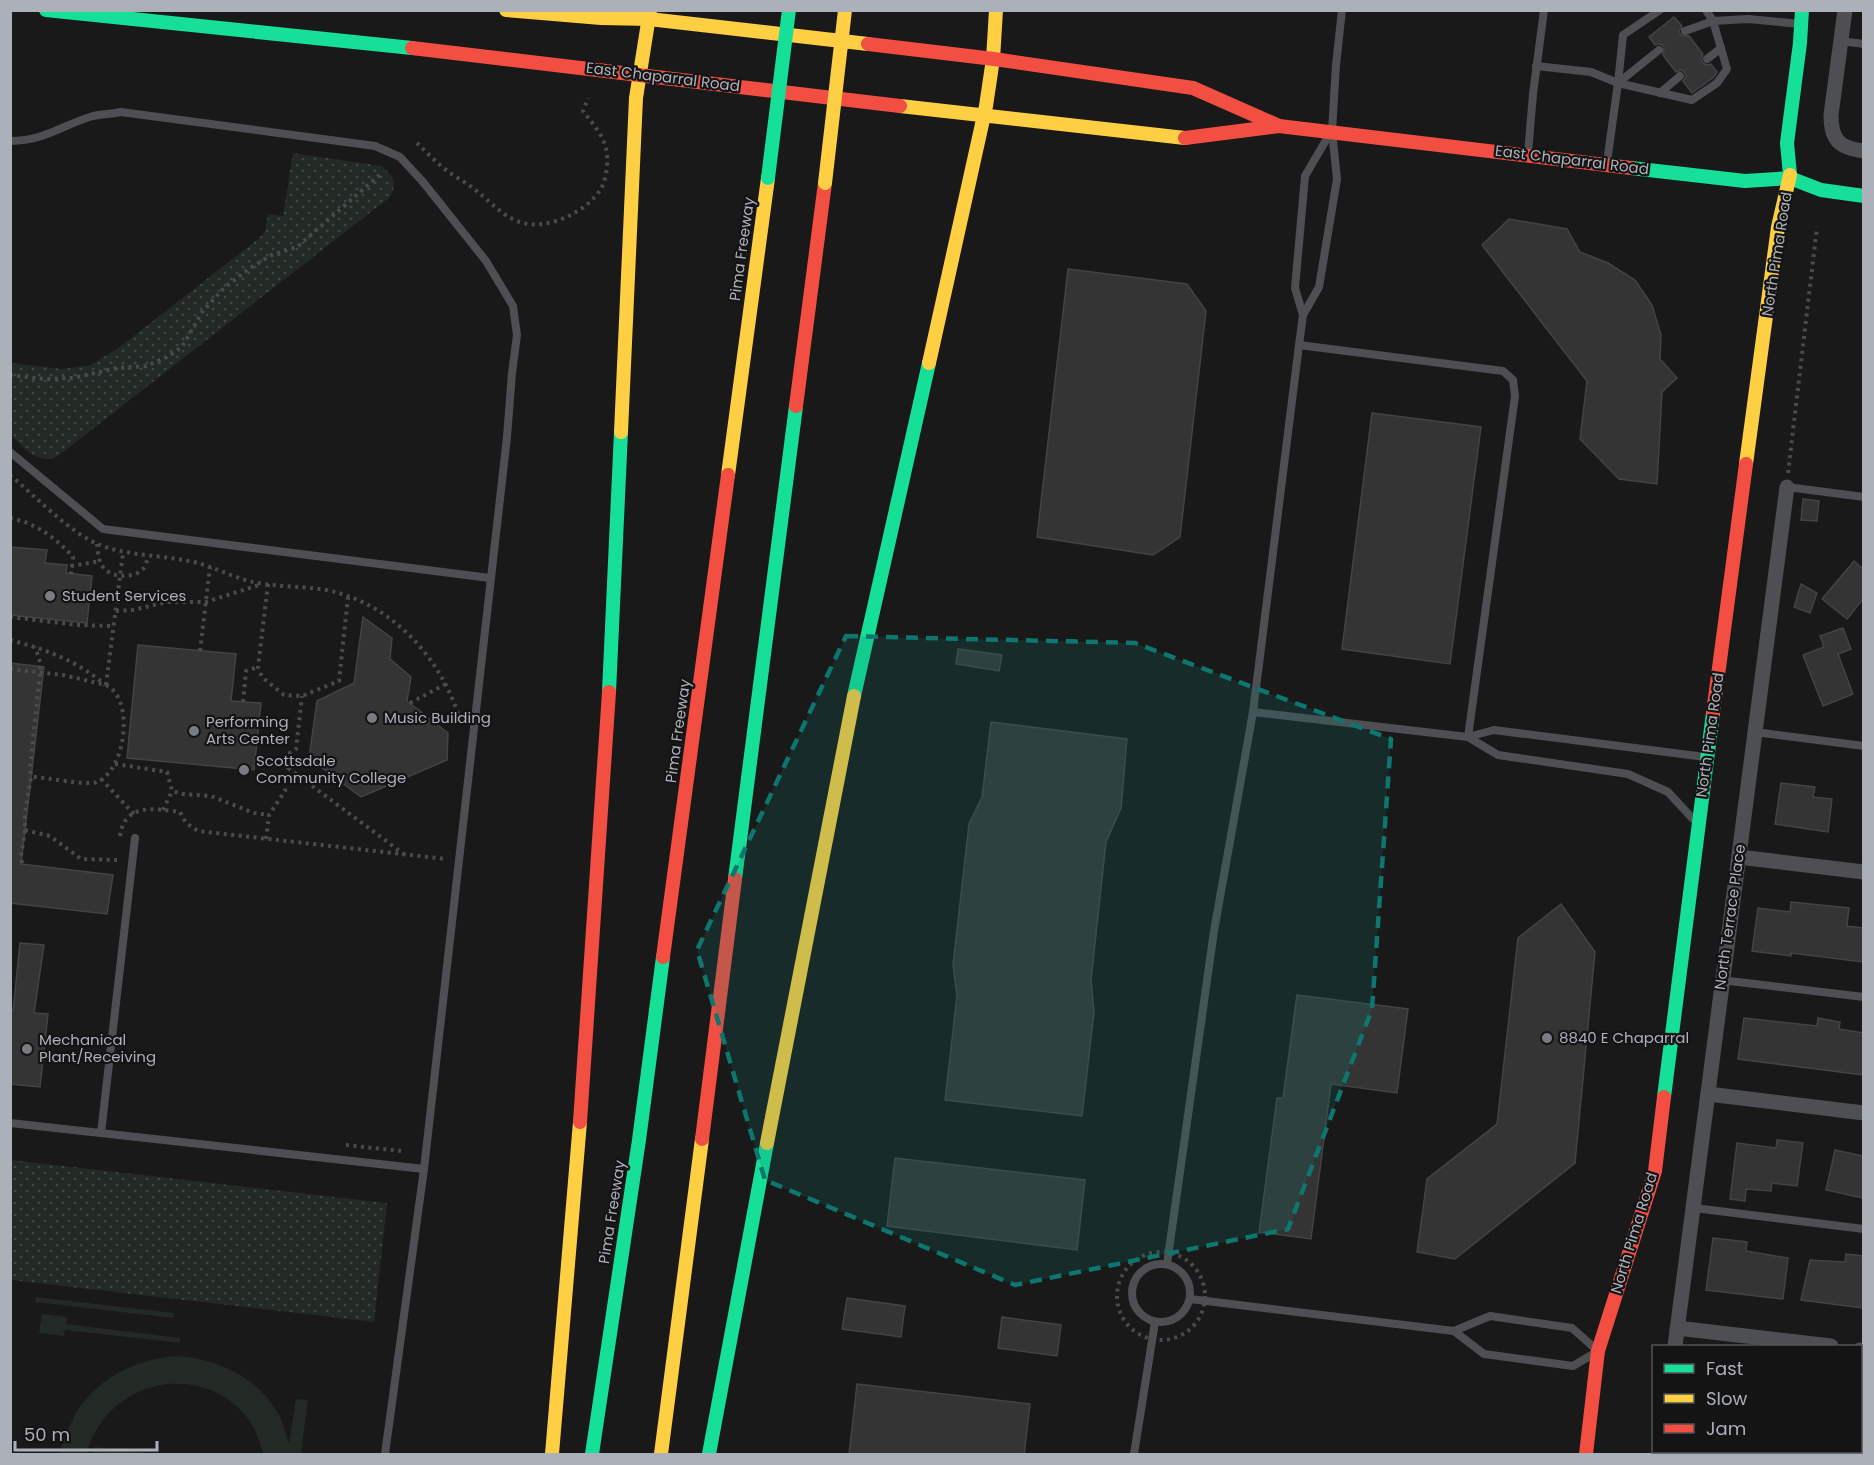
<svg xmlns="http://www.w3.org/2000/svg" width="1874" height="1465" font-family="Poppins,sans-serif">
  <defs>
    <pattern id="park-dots" width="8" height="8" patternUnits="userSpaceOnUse" patternTransform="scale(1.5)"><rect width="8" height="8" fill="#232924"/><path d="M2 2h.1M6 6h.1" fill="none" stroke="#404642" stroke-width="1.8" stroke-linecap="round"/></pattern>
  </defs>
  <rect width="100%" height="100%" fill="#19191a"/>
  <g fill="#232924">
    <polygon points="36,1297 174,1313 173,1318 35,1302"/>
    <polygon points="42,1314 67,1317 66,1324 180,1338 180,1343 65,1330 64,1336 39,1333"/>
    <path d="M177 1356C219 1359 260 1378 280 1417 284 1425 285 1435 289 1443L296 1399 308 1400 301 1454H263C249 1381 158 1360 108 1414 98 1425 89 1440 87 1454H58C65 1440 69 1425 77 1411 99 1377 137 1359 177 1356Z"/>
    <polygon points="94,1447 157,1454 93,1454"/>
  </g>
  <g fill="url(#park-dots)">
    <path d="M293 153 381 166C393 175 398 183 390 197L58 456C39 466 24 448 11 436V363L62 369 91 365 121 346 257 240 265 232 268 214 283 216Z"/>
    <polygon points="11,1160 387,1203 374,1322 11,1280"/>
  </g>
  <g fill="#343435" stroke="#424346" stroke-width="1.5">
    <polygon points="1674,17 1682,26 1679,31 1681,35 1689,36 1703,54 1701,59 1703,63 1707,65 1711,64 1717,72 1714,77 1692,93 1683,81 1686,77 1685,73 1681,70 1676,72 1663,55 1664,47 1661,44 1655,45 1649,37"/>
    <polygon points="1509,219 1567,229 1580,252 1608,263 1635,280 1652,305 1661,335 1660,359 1677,378 1662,392 1657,484 1619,479 1580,439 1587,381 1482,245"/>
    <polygon points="1068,269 1187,284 1206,311 1180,537 1153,555 1037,537"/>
    <polygon points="1372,413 1481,427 1450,664 1342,649"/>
    <polygon points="1803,499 1819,501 1817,521 1801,520"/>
    <polygon points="10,547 47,550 45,563 67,565 66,573 92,576 87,623 10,615"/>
    <polygon points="1854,561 1863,569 1863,599 1847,619 1822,599"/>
    <polygon points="1801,584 1817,593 1810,613 1794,607"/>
    <polygon points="363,617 392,638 390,659 411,677 407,701 448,733 447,760 361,797 309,758 317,701 354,683"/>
    <polygon points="1843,628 1851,649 1838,654 1853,694 1823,706 1803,655 1824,647 1820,636"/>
    <polygon points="138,645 236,654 231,701 261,703 254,770 127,758"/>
    <polygon points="958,649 1002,655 999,671 956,664"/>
    <polygon points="10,663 44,667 21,864 113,875 107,914 10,903"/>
    <polygon points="991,722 1127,739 1121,808 1106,842 1091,980 1094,1012 1082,1116 945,1100 957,996 953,965 969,824 982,797"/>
    <polygon points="1781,783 1815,787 1813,797 1832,799 1828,832 1775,824"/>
    <polygon points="1791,902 1849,908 1847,926 1863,928 1863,962 1791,953 1791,956 1752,951 1758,908 1790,912"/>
    <polygon points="1561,904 1595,952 1575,1163 1455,1259 1417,1252 1427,1179 1497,1124 1518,938"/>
    <polygon points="20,943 44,945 34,1013 48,1014 40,1087 10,1084 10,1010 13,1011"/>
    <polygon points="1297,995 1408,1009 1397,1093 1331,1084 1311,1239 1259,1232 1277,1098 1283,1098"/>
    <polygon points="1744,1018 1817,1026 1818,1018 1840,1022 1839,1029 1863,1033 1863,1075 1738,1059"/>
    <polygon points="1777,1140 1803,1143 1797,1186 1772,1183 1771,1191 1746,1189 1745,1201 1730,1199 1737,1143 1776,1148"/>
    <polygon points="1835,1150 1863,1156 1863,1198 1826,1190"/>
    <polygon points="895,1158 1085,1180 1077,1250 887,1226"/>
    <polygon points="1713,1238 1747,1242 1746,1251 1788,1258 1783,1299 1706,1290"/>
    <polygon points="1846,1254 1863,1256 1863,1308 1801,1300 1810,1260 1845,1262"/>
    <polygon points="847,1298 905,1306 901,1337 842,1329"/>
    <polygon points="1002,1317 1061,1325 1057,1356 998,1348"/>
    <polygon points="857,1384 1030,1404 1024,1455 849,1455"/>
  </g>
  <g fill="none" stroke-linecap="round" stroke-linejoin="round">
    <g stroke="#494b4d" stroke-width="4" stroke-dasharray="3 4.5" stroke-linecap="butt">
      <path d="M417 143C424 150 432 158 440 165 451 175 466 182 478 192 492 203 504 218 523 223 549 230 589 211 602 187 606 178 608 165 607 155 606 138 593 124 583 111L588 98"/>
      <polyline points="10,375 44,379 73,378 117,368 146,366 167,357 182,347 202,312 224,288 250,268 272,255 297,247 383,172"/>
      <polyline points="1788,473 1817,227"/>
      <path d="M10 475C34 495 71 534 100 545 129 556 159 555 189 561 212 565 234 579 258 583 280 587 303 586 326 590 393 603 443 660 461 723"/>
      <path d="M10 518C36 523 56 538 73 557L71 574"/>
      <path d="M97 544C98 551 98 561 103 567 111 578 133 579 143 569 146 566 147 560 148 556"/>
      <polyline points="71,566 100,561"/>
      <polyline points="268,584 258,667 262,677 284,695 302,696 339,681 348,597"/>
      <polyline points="116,611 133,610 167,602 206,602 259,585"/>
      <polyline points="10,617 77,625 113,626"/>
      <path d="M10 640C45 649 78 661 105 685"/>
      <polyline points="200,651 210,567"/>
      <path d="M10 669 63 675 106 685C135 699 126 770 97 782 86 786 46 777 31 777"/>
      <polyline points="106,685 123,553"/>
      <polyline points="243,702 246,671 258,667"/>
      <polyline points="410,703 446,684"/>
      <polyline points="115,764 167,772 172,791 182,794 211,796 254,813 269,815"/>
      <polyline points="288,768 405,855"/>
      <polyline points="101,779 134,814"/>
      <polyline points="163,810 172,791"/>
      <polyline points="25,830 50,836 81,859 117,860"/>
      <path d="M120 836C125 802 155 809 180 812L186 823 198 831 446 859"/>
      <polyline points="266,839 269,815 285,791 290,753 296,749 302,696"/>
      <polyline points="22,863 21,856 25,830 25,813 31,777 30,767 40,673 40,662 35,647"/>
      <polyline points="346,1145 401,1151"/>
      <circle cx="1161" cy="1296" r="44"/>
    </g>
    <g stroke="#4e4f52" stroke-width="8">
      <polyline points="1706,10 1713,21 1748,19 1800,24"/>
      <polyline points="1841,41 1864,44"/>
      <polyline points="1707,59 1721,48"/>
      <polyline points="1536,66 1591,72 1618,83 1607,162"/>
      <polyline points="1618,83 1692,100 1717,83 1727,69 1713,21 1685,31"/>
      <polyline points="1618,83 1623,35 1660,10"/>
      <polyline points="1618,83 1659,50"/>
      <polyline points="1660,93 1680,76"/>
      <path d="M10 141C45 141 62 125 93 116 102 114 112 114 121 112L375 146 400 157 423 182 486 261 513 306 517 335 512 373 507 437 424 1169 385 1454"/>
      <polyline points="1528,153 1533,94 1544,10"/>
      <polyline points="1303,315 1319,287 1337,179 1332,131 1336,65 1342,10"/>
      <polyline points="1299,345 1503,371 1513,380 1515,396 1468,737"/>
      <polyline points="10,452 103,529 490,578"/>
      <polyline points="1787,487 1864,497"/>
      <polyline points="1253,712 1468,737 1494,730 1705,757"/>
      <polyline points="1755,732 1864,746"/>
      <polyline points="1468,737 1498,755 1628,774 1668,792 1693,819"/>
      <polyline points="1721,980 1864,997"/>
      <polyline points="10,1123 424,1169"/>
      <polyline points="101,1133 135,838"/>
      <polyline points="1694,1208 1864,1229"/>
      <circle cx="1161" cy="1293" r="29"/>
      <polyline points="1167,1264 1214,931 1253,712 1299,345 1303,315 1295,288 1305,176 1329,135"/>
      <polyline points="1190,1299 1454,1331 1484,1354 1573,1366 1598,1351 1572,1328 1490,1316 1454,1331"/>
      <polyline points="1134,1454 1155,1322"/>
    </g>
    <g stroke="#4e4f52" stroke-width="15">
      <path d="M1845 10 1831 115C1831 140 1839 148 1864 151"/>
      <polyline points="1739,857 1864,872"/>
      <polyline points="1708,1094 1864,1113"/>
      <polyline points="1677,1328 1831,1346"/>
      <polyline points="1675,1346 1787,487"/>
      <polyline points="1860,1350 1864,1351"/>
      <polyline points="1662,1454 1662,1452"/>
    </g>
    <g stroke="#16e098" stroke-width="14">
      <polyline points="46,10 412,48"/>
      <polyline points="1631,168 1745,181 1790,178 1821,190 1864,196"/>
      <polyline points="1790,175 1787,143 1800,43 1802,10"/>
      <polyline points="609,692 621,432"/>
      <polyline points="854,696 929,363"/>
      <polyline points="735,879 796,406"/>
      <polyline points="1664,1097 1713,713"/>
      <polyline points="592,1454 639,1140 663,957"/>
      <polyline points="709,1454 767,1143"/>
    </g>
    <g stroke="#ffcf43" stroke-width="14">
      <polyline points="506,10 601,18 649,19 868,44"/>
      <polyline points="900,106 1185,138"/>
      <polyline points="929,363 986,106 993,59 996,10"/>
      <polyline points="621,432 636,98 650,10"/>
      <polyline points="1746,464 1778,227 1790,175"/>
      <polyline points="728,475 768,178"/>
      <polyline points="767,1143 854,696"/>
      <polyline points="552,1454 580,1122"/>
      <polyline points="661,1454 702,1139"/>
    </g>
    <g stroke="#f24e42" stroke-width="14">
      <polyline points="868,44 994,59 1193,88 1279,126"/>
      <polyline points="412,48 900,106"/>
      <polyline points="1185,138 1279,126 1631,168"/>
      <polyline points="796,406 825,183"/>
      <polyline points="1713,713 1746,464"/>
      <polyline points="663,957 728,475"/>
      <polyline points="580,1122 609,692"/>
      <polyline points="702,1139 735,879"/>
      <polyline points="1586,1454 1598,1351 1655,1171 1664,1097"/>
    </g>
    <polyline stroke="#16e098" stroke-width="14" points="768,178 789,10"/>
    <polyline stroke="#ffcf43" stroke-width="14" points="825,183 845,10"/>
  </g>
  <path fill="#0f766e" fill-opacity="0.2" stroke="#0f766e" stroke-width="4.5" stroke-dasharray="12 8" stroke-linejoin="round" d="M846 636 1135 643 1391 739 1372 1009 1288 1229 1015 1285 765 1180 697 950Z"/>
  <g fill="#797c81" stroke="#141415" stroke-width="2">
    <circle cx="50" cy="596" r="6"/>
    <circle cx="372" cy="718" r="6"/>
    <circle cx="194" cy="731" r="6"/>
    <circle cx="244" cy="770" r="6"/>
    <circle cx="1547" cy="1038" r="6"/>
    <circle cx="27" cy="1049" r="6"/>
  </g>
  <g text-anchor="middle" stroke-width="4.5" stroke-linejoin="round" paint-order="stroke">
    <g font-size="15" fill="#acb1b9" stroke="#141415">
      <text transform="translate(663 77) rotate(7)" y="5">East Chaparral Road</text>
      <text transform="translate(1572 160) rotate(7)" y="5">East Chaparral Road</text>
      <text transform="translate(742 249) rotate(-82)" y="5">Pima Freeway</text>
      <text transform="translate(1777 254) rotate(-81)" y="5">North Pima Road</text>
      <text transform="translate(678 731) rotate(-82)" y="5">Pima Freeway</text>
      <text transform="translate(1710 735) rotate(-82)" y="5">North Pima Road</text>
      <text transform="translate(1730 917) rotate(-82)" y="5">North Terrace Place</text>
      <text transform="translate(612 1212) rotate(-81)" y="5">Pima Freeway</text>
      <text transform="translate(1634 1233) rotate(-73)" y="5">North Pima Road</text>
    </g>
    <g font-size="15" fill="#acb1b9" stroke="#141415" text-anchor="start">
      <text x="62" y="601">Student Services</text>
      <text x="384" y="723">Music Building</text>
      <text x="206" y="727">Performing<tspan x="206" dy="17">Arts Center</tspan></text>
      <text x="256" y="766">Scottsdale<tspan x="256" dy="17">Community College</tspan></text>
      <text x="1559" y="1043">8840 E Chaparral</text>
      <text x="39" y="1045">Mechanical<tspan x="39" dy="17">Plant/Receiving</tspan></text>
    </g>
  </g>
  <rect width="1874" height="1465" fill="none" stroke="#acb1b9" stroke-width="24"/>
  <rect x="1652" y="1345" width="210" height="108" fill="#141415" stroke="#515357" stroke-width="1.5"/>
  <rect x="1664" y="1364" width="30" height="9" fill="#16e098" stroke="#515357" stroke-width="1.5"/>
  <text x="1706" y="1375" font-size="18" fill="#acb1b9">Fast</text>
  <rect x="1664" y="1394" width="30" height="9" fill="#ffcf43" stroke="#515357" stroke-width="1.5"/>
  <text x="1706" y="1405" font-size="18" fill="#acb1b9">Slow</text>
  <rect x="1664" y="1424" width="30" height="9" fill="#f24e42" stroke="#515357" stroke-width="1.5"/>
  <text x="1706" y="1435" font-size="18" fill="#acb1b9">Jam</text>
  <path d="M15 1441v9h142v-9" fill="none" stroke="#acb1b9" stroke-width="3"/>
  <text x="24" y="1441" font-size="18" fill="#acb1b9" stroke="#141415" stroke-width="4.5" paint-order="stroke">50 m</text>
</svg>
